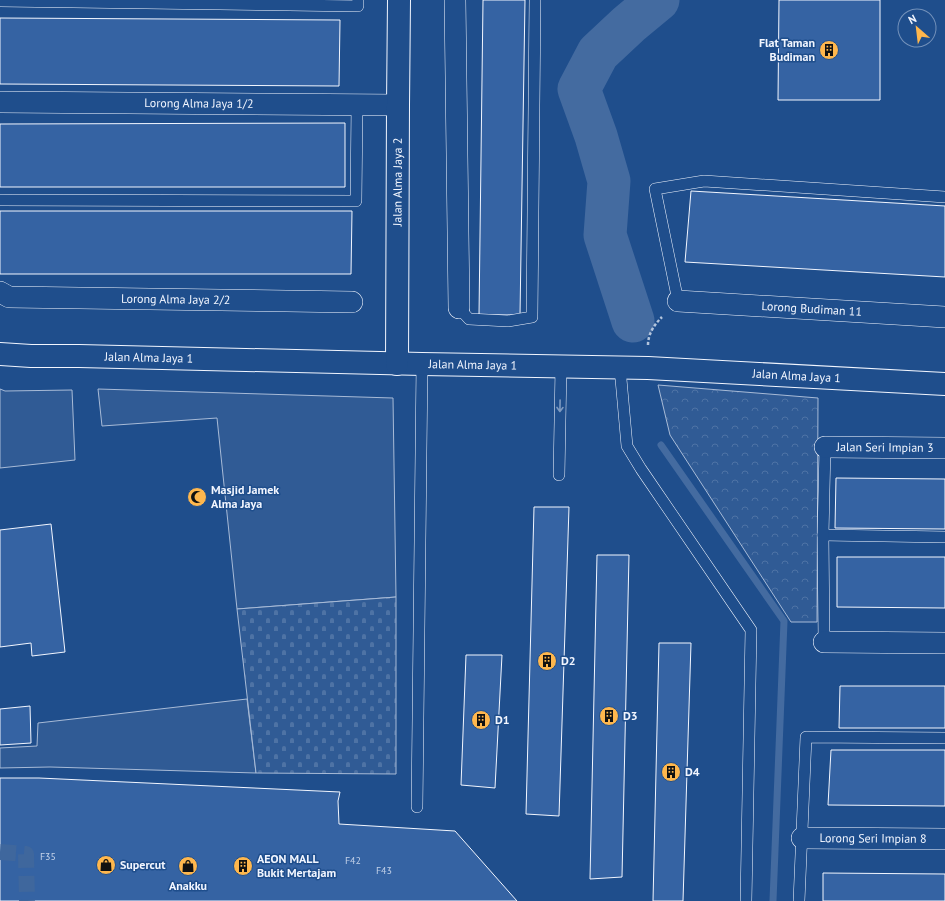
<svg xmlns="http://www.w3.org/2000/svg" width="945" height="901" font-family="'PT Sans',sans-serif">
  <defs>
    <pattern id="forest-crowns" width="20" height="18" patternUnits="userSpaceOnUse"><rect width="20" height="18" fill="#305b95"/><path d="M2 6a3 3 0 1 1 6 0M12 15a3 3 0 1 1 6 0" fill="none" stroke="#4e73a5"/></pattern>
    <pattern id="cemetery-stones" width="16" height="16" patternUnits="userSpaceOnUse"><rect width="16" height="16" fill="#305b95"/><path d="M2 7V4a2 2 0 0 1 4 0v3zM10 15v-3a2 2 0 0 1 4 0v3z" fill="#4e73a5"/></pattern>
  </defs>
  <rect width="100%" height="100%" fill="#1f4e8c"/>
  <g fill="#305b95" stroke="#a8bbd7">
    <polygon points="0,389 5,391 72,390 75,460 0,468"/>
    <polygon points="98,389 393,398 396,597 237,609 217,418 102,426"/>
    <polygon points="247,699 256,773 50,767 0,768 0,748 37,746 38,723"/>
  </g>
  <polygon fill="url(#forest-crowns)" stroke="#a8bbd7" points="658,385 818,398 817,622 791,622 670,435"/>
  <polygon fill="url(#cemetery-stones)" stroke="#a8bbd7" points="396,597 396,774 256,773 237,609"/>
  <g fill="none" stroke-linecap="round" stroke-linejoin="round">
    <polyline stroke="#446ba0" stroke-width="7" points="661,445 784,621 773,901"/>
    <polyline stroke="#446ba0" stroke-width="43" points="633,321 605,235 609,181 596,136 579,89 598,53 629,24 658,0"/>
  </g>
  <g fill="#3563a3" stroke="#f2f6ff">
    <polygon points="483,0 525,0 520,315 479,315"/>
    <polygon points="779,0 880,0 880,100 778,100"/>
    <polygon points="0,18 340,20 339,86 0,84"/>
    <polygon points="345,123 345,187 0,187 0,124"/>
    <polygon points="691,191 945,206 945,277 685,262"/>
    <polygon points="0,211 352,211 351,274 0,274"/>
    <polygon points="836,478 945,479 945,529 835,528"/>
    <polygon points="534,507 569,507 559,816 526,814"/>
    <polygon points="51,524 65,652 32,656 31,643 0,647 0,530"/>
    <polygon points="597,555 629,555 622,877 590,879"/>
    <polygon points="837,557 945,557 945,608 837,607"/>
    <polygon points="659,643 691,643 683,901 653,901"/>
    <polygon points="466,655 502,655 495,788 461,785"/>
    <polygon points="840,686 945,686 945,728 839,728"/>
    <polygon points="30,706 31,743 0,745 0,709"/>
    <polygon points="831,750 945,750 945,806 828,805"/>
    <polygon points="0,778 39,778 340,792 338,801 339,824 455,831 517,901 0,901"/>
    <polygon points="823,873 945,874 945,901 823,901"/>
  </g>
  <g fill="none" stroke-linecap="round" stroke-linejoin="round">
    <polyline stroke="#3f679d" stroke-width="16" stroke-dasharray="16 8" stroke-linecap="butt" points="0,852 26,854 27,901"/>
    <defs>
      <g id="service">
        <polyline points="0,1 358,6 358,0"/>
        <polyline points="0,200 356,201 357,105"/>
        <polyline points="678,301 655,189 704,181 945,197"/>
        <polyline points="459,308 469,319 508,321 532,317 535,0"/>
        <polyline points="620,368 627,446 641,469 751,630 746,901"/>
        <polyline points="559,475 561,367"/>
        <polyline points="823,535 945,537"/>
        <polyline points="824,642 823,535 825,447"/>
        <polyline points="417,807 422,364"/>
        <polyline points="799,901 806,737 945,738"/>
      </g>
      <g id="minor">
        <polyline points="455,0 459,308"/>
        <path id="s1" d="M0 102 398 105"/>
        <path id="s2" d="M0 292 9 297 352 302"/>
        <path id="s3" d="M678 301 945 317"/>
        <path id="s4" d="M825 447 945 448"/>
        <polyline points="824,642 945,643"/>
        <path id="s5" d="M802 838 945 839"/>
      </g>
      <g id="tertiary">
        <path id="s6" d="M0 354 31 356H79L422 364 648 368 945 384"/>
        <path id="s7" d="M397 364 398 105 399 0"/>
      </g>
    </defs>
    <use href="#service" stroke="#f2f6ff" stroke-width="12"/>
    <use href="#minor" stroke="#f2f6ff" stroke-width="22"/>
    <use href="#tertiary" stroke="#f2f6ff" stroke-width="24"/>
    <path stroke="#b3c4dc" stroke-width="2.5" stroke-dasharray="3 2" stroke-linecap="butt" d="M648 345C648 334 654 325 662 317"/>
    <use href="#service" stroke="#1f4e8c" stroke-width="11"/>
    <use href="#minor" stroke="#1f4e8c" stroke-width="21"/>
    <use href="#tertiary" stroke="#1f4e8c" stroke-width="22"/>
  </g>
  <defs><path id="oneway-shaft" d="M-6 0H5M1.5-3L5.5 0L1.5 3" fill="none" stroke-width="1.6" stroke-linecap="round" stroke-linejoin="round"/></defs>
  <use stroke="#7e9ac0" href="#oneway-shaft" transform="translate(560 406) rotate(91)"/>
  <defs>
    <symbol id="building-disc" viewBox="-11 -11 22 22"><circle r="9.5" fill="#ffb74d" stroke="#1f4e8c"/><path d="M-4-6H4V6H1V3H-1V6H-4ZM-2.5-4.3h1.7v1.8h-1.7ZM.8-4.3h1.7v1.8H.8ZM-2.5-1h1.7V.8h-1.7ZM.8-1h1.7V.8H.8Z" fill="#111"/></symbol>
    <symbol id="mosque-disc" viewBox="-11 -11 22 22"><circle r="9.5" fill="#ffb74d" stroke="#1f4e8c"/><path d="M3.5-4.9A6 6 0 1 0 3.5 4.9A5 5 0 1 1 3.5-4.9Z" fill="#111"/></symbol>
    <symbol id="shop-disc" viewBox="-11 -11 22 22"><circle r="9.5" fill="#ffb74d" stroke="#1f4e8c"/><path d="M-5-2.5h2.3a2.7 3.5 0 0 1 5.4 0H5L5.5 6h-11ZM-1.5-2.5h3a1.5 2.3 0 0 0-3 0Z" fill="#111"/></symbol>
  </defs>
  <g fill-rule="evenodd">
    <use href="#building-disc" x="818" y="39" width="22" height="22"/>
    <use href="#mosque-disc" x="186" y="486" width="22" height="22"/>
    <use href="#building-disc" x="536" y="650" width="22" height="22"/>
    <use href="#building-disc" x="598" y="705" width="22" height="22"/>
    <use href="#building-disc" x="470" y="709" width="22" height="22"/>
    <use href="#building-disc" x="660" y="761" width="22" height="22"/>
    <use href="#shop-disc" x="95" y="854" width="22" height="22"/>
    <use href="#shop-disc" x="177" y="855" width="22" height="22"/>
    <use href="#building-disc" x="232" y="855" width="22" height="22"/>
  </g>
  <g text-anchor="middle" stroke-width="3" stroke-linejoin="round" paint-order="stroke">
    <g font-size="10" fill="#c3d1e8">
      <text x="48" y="860">F35</text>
      <text x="353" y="864">F42</text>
      <text x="384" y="874">F43</text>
    </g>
    <g font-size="12" font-weight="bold" fill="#f2f6ff" stroke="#1f4e8c" text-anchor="start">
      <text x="815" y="47" text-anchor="end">Flat Taman<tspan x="815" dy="14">Budiman</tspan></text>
      <text x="211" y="494">Masjid Jamek<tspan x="211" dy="14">Alma Jaya</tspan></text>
      <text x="561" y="665">D2</text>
      <text x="623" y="720">D3</text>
      <text x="495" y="724">D1</text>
      <text x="685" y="776">D4</text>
      <text x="257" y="863">AEON MALL<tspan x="257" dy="14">Bukit Mertajam</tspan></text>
      <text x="120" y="869">Supercut</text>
      <text x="188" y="890" text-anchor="middle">Anakku</text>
    </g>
    <g font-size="12" fill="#f2f6ff" stroke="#1f4e8c">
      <text dy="4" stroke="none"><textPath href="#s1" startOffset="199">Lorong Alma Jaya 1/2</textPath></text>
      <text dy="4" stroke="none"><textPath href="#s7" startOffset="182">Jalan Alma Jaya 2</textPath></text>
      <text dy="4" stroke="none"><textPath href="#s2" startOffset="177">Lorong Alma Jaya 2/2</textPath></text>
      <text dy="4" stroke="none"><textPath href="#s3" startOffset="134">Lorong Budiman 11</textPath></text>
      <text dy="4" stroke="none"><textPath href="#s6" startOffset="149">Jalan Alma Jaya 1</textPath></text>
      <text dy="4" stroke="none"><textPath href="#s6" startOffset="473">Jalan Alma Jaya 1</textPath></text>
      <text dy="4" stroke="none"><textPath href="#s6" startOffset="797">Jalan Alma Jaya 1</textPath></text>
      <text dy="4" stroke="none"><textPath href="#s4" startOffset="60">Jalan Seri Impian 3</textPath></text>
      <text dy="4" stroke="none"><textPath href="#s5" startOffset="71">Lorong Seri Impian 8</textPath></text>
    </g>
  </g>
  <g transform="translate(917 28) rotate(332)"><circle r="19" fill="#1f4e8c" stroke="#7391ba"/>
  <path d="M0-3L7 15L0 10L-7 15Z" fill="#ffb74d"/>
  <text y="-6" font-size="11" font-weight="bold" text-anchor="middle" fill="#f2f6ff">N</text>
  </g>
</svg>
